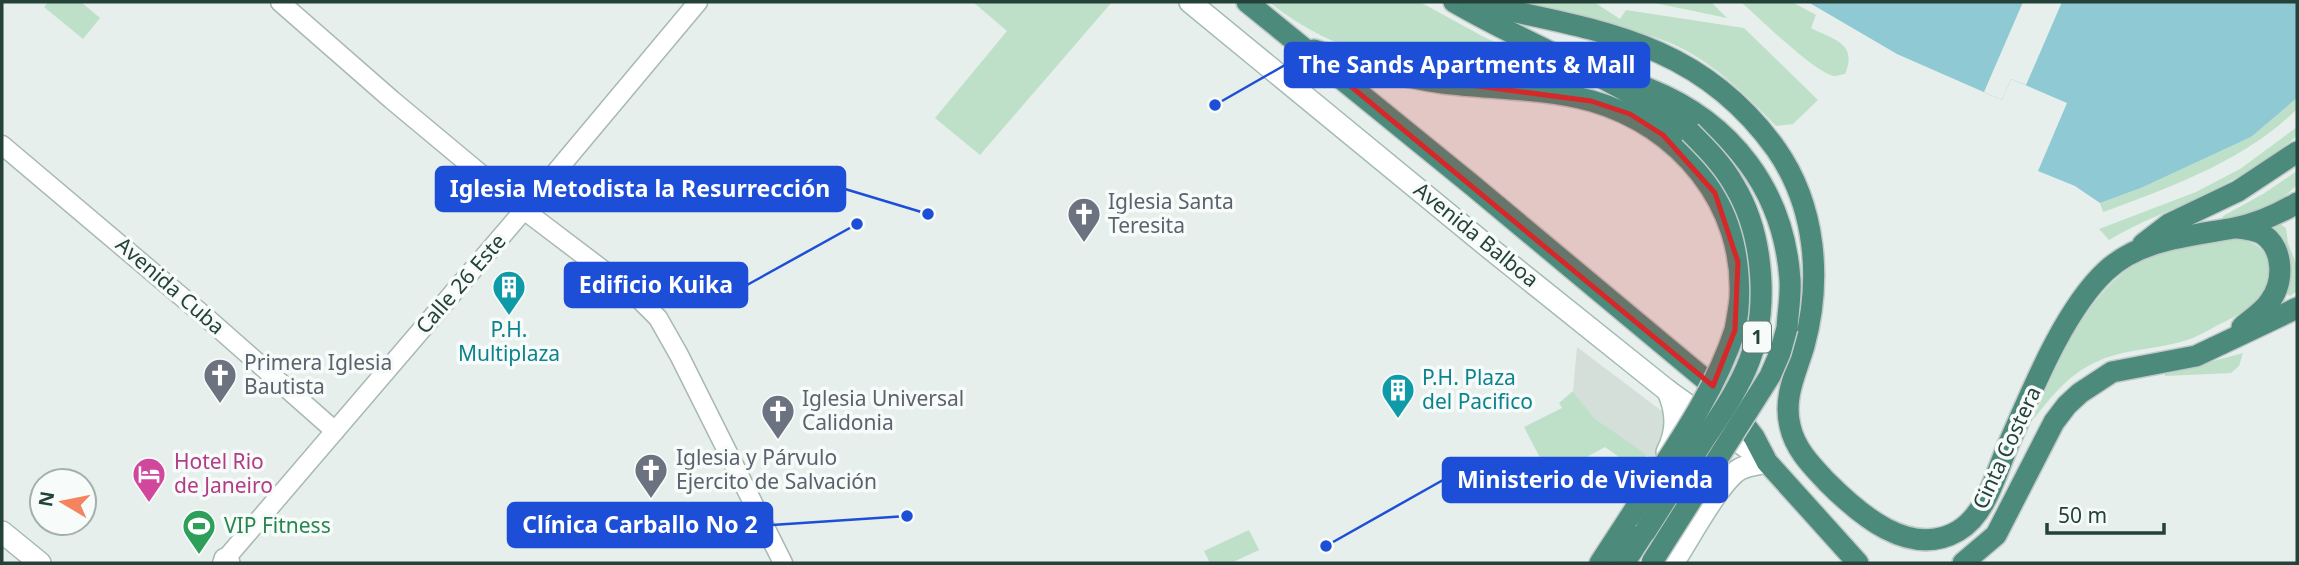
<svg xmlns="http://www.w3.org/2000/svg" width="2299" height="565" font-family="'Noto Sans',sans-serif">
  <rect width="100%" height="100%" fill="#e6efeb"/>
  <polygon fill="#d4dfda" points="1577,347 1667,415 1665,438 1653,460 1594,418 1573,391"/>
  <g fill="#bfe0c8">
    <polygon points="48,2 81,2 100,18 83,39 44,7"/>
    <polygon points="973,2 1112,2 980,155 935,118 1007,31"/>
    <path d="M1269 2H1420L1482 36 1629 105C1587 98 1545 92 1502 85 1418 71 1337 57 1269 2Z"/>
    <path d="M1516 2H1594L1620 19 1626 10 1744 28 1818 100 1793 124 1776 126C1747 96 1718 67 1681 48 1653 34 1624 28 1594 22 1568 16 1542 8 1516 2Z"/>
    <polygon points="1650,2 1711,2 1727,18"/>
    <path d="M1741 2H1792L1816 15 1811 28C1834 40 1858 43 1845 74 1843 74 1837 76 1834 76 1815 73 1758 17 1741 2Z"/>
    <path d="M2297 98V109C2244 161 2171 187 2103 212L2100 203 2141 188 2251 137Z"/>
    <path d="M2297 127V136C2268 160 2236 179 2202 196 2170 211 2139 222 2109 240L2099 229 2196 192 2240 169Z"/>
    <polygon points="2297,171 2297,185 2270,210 2223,221 2223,216 2263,194"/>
    <polygon points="2279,223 2286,228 2288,243 2297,266 2297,291 2290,296 2285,293 2271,229 2271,225"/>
    <path d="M2217 236C2234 238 2254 238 2266 254 2269 258 2269 264 2270 269 2276 299 2238 315 2216 326 2207 331 2197 337 2187 340 2157 350 2124 348 2094 363 2067 376 2051 397 2033 420 2059 361 2089 281 2155 254 2174 246 2197 242 2217 236Z"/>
    <polygon points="2243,353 2239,366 2231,373 2165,376 2165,374"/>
    <polygon points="1573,391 1594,418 1647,455 1636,469 1605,447 1550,477 1524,427 1562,408 1559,403"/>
    <polygon points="1249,530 1259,550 1231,563 1210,563 1204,551"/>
  </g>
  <polygon fill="#8ec9d4" points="1808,2 2297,2 2297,98 2251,137 2141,188 2100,203 2075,186 2038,171 2067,103 2011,79 2002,100 1897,54"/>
  <polygon fill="#e6efeb" points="2023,2 2062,2 2026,85 2011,79 2002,100 1984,92"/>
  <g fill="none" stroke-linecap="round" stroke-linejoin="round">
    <defs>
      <g id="tertiary">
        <polyline points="280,2 392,100 524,210 632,292 658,318 679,355 783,563"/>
        <polyline points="2,145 208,319 335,431"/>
        <polyline points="222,563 524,210 698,2"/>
      </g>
      <g id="secondary">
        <polyline points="1190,2 1492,250 1668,391 1767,462"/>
        <path d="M1667 452C1678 431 1677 412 1668 391"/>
        <polyline points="2,532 40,563"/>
        <polyline points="225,559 229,563"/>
        <path d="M1673 563C1688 541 1719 481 1740 469 1748 465 1758 464 1767 462"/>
      </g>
      <g id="trunk">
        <polyline points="1247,2 1472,185 1719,391 1754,437 1767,462 1858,563"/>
        <path d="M1454 2C1531 47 1618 78 1690 132"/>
        <path d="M1470 2C1592 30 1697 38 1776 149 1816 206 1822 280 1804 346 1796 373 1783 397 1790 426 1795 449 1811 465 1827 482 1859 514 1910 559 1958 531 1987 514 1996 472 2009 443 2032 391 2064 310 2106 271 2140 239 2190 236 2234 228 2256 224 2278 214 2297 203"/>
        <path d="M1314 50C1357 64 1399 77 1443 83 1493 89 1543 88 1592 101 1679 126 1745 204 1740 298 1739 309 1737 319 1735 330"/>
        <path d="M1592 74C1611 78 1631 82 1649 89 1732 122 1784 191 1790 280 1791 296 1788 312 1787 328"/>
        <path d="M2237 228C2246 229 2257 230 2264 235 2284 250 2284 282 2270 301 2264 311 2251 319 2242 327"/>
        <polyline points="2143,244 2169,224 2238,191 2297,152"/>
        <polyline points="1600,563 1630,517"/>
        <polyline points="1624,563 1645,532"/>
        <polyline points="1963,563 1996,535 2054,422 2067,405 2080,393 2112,372 2196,356 2297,308"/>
      </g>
    </defs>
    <use href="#tertiary" stroke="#a8b8b2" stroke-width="21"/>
    <use href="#secondary" stroke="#a4bbb3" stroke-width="24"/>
    <use href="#trunk" stroke="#c2cac8" stroke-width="24"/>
    <use href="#tertiary" stroke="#fff" stroke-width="18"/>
    <use href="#secondary" stroke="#fff" stroke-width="21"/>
    <use href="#trunk" stroke="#4c8a7c" stroke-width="21"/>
    <defs>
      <g id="trunk-bridge">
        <path d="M1630 517C1668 457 1713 398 1735 330"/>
        <path d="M1645 532C1665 501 1685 469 1705 438 1720 416 1735 394 1746 369 1770 315 1765 236 1734 185 1723 165 1706 148 1690 132"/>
        <polyline points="1652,562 1770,376 1780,353 1787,328"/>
      </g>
    </defs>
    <use href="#trunk-bridge" stroke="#c2cac8" stroke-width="24" stroke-linecap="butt"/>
    <use href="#trunk-bridge" stroke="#4c8a7c" stroke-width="21"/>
  </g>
  <path fill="#d62828" fill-opacity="0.2" stroke="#d62828" stroke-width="5" stroke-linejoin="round" d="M1302 46 1402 76 1591 101 1630 114 1663 135 1715 193 1738 262 1735 330 1713 386Z"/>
  <defs>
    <symbol id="church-pin" viewBox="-11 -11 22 30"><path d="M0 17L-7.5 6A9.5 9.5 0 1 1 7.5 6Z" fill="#6b7280" stroke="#f7fbf9"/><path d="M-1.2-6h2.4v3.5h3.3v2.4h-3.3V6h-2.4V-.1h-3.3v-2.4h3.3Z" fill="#fff"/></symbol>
    <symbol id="building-pin" viewBox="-11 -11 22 30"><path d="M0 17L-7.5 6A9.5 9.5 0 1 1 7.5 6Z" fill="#0f9aa8" stroke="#f7fbf9"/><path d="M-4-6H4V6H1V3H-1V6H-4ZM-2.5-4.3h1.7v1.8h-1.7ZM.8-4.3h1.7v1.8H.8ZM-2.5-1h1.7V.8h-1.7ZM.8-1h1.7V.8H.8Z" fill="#fff"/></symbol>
    <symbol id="hotel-pin" viewBox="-11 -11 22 30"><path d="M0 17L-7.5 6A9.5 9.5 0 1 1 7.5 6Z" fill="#d1479c" stroke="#f7fbf9"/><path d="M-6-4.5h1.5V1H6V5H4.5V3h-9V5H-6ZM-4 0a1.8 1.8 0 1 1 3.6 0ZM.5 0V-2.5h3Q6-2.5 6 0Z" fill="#fff"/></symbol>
    <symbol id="stadium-pin" viewBox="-11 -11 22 30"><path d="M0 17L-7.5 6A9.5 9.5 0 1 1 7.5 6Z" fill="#2e9e5b" stroke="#f7fbf9"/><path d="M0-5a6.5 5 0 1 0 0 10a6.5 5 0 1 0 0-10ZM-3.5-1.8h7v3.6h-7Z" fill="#fff"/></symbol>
  </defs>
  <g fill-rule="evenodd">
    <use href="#church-pin" x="1065" y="195" width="38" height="52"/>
    <use href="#building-pin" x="490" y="268" width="38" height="52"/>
    <use href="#church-pin" x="201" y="356" width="38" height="52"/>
    <use href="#building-pin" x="1379" y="371" width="38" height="52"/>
    <use href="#church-pin" x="759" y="392" width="38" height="52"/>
    <use href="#church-pin" x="632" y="451" width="38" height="52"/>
    <use href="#hotel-pin" x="130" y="455" width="38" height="52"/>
    <use href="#stadium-pin" x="180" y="507" width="38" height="52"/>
  </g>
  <g text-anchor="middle" stroke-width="7" stroke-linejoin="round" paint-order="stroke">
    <rect fill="#f7fbf9" stroke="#637a73" stroke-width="2" x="1743" y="321.5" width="28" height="31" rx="5"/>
    <g font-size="19" font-weight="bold" fill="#24423a">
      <text x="1757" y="344">1</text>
    </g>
    <g font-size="21" fill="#5b616d" stroke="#f7fbf9" text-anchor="start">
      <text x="1108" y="209">Iglesia Santa<tspan x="1108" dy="24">Teresita</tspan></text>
      <text x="244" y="370">Primera Iglesia<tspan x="244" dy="24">Bautista</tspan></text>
      <text x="802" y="406">Iglesia Universal<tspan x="802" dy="24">Calidonia</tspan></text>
      <text x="676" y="465">Iglesia y Párvulo<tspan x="676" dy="24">Ejercito de Salvación</tspan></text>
    </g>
    <g font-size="21" fill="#24423a" stroke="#f7fbf9">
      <text transform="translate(1476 235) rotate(39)" y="7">Avenida Balboa</text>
      <text transform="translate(461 284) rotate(-49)" y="7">Calle 26 Este</text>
      <text transform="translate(170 286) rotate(41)" y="7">Avenida Cuba</text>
      <text transform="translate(2007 448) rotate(-65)" y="7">Cinta Costera</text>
    </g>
    <g font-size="21" fill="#0d838f" stroke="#f7fbf9">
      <text x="509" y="337">P.H.<tspan x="509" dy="24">Multiplaza</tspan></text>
      <text x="1422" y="385" text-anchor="start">P.H. Plaza<tspan x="1422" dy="24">del Pacifico</tspan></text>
    </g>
    <g font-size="21" fill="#b23c85" stroke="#f7fbf9" text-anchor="start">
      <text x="174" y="469">Hotel Rio<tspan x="174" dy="24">de Janeiro</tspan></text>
    </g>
    <g font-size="21" fill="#27864d" stroke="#f7fbf9" text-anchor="start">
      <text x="224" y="533">VIP Fitness</text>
    </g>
  </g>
  <path fill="none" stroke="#1d4ed8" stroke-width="2.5" d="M1215 105L1285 65M928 214L845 189M857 224L747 285M1326 546L1443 480M907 516L772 525"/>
  <g fill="#1d4ed8" stroke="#f7fbf9" stroke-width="2.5">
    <circle cx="1215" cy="105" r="7"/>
    <circle cx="928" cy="214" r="7"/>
    <circle cx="857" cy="224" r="7"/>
    <circle cx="1326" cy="546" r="7"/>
    <circle cx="907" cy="516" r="7"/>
  </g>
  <g fill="#1d4ed8" stroke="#1d4ed8" stroke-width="2.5">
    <rect x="1285" y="43" width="364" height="44" rx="7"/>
    <rect x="436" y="167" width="409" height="44" rx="7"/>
    <rect x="565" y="263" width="182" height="44" rx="7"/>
    <rect x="1443" y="458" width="284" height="44" rx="7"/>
    <rect x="508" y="503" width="264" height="44" rx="7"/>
  </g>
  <g font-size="23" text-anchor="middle" font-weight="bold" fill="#fff">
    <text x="1467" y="73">The Sands Apartments &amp; Mall</text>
    <text x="640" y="197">Iglesia Metodista la Resurrección</text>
    <text x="656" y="293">Edificio Kuika</text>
    <text x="1585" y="488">Ministerio de Vivienda</text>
    <text x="640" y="533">Clínica Carballo No 2</text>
  </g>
  <rect width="2299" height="565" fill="none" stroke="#24423a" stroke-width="7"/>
  <g transform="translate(63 502) rotate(280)"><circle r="33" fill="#f7fbf9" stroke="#a3b1ad" stroke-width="2"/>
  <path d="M0-5L12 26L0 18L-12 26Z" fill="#f4845f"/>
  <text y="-10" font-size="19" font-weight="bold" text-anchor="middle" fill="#24423a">N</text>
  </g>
  <path d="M2047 523v10h117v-10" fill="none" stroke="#24423a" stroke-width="3.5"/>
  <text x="2058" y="523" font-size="21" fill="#24423a" stroke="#f7fbf9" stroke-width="5" paint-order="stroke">50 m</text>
</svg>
